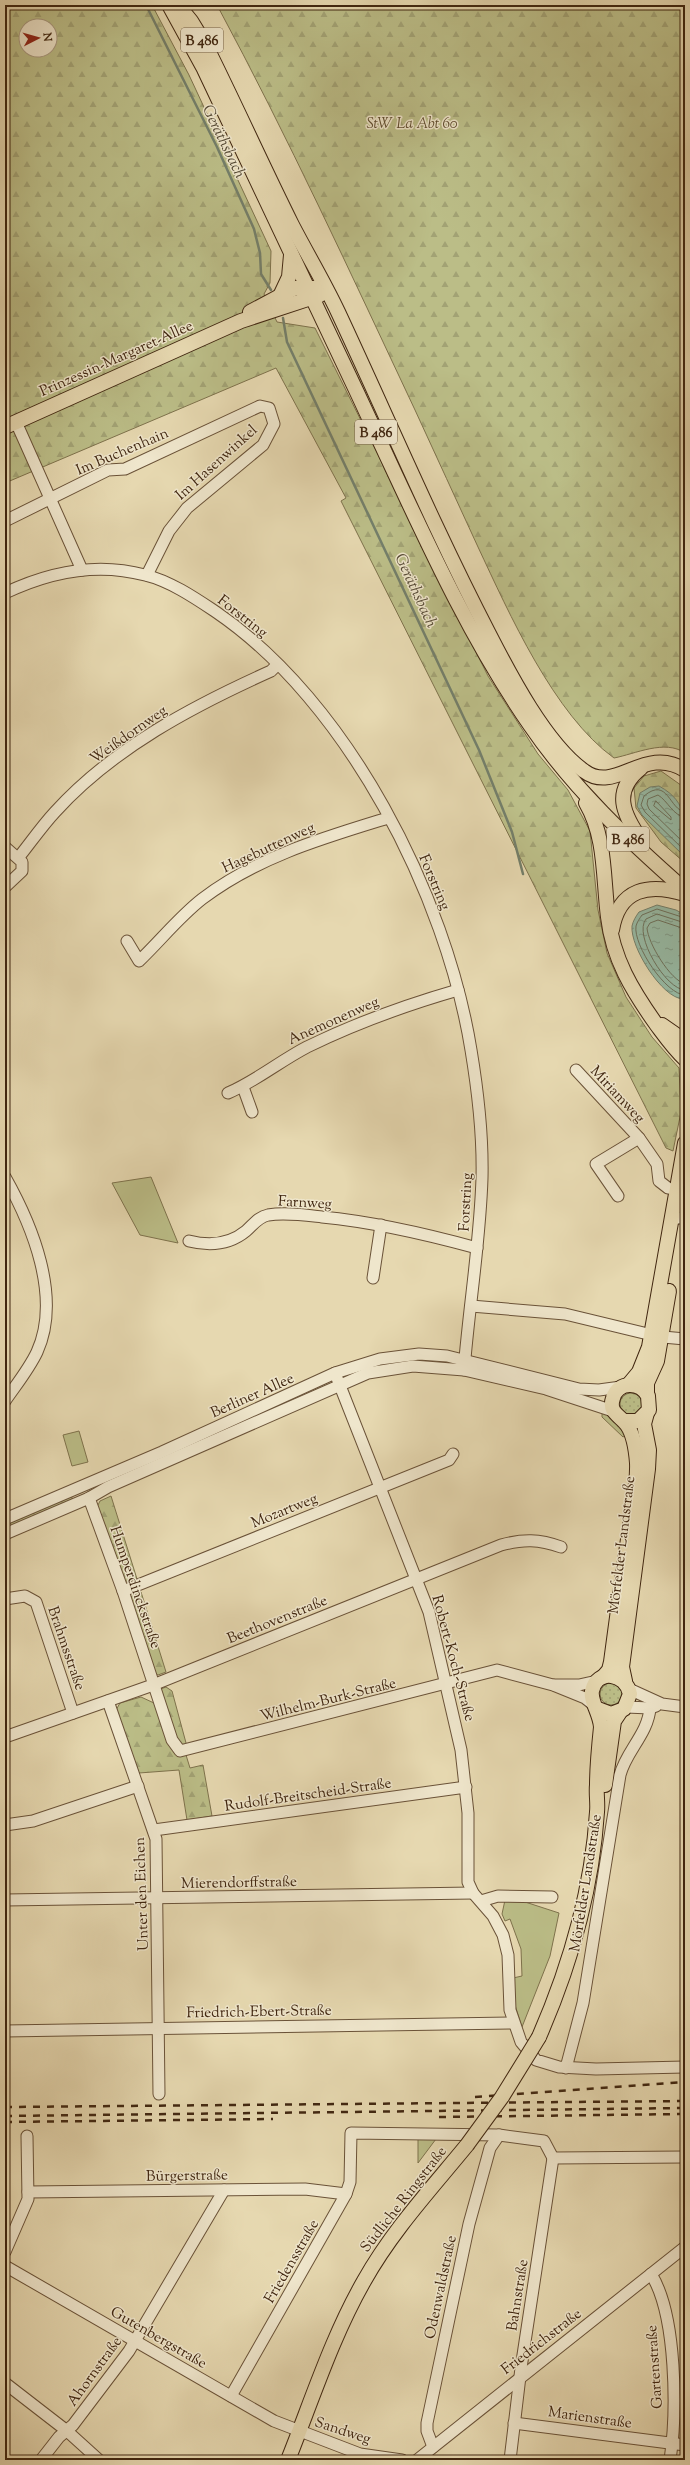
<svg xmlns="http://www.w3.org/2000/svg" width="690" height="2465" font-family="'Sorts Mill Goudy',serif">
  <defs>
    <pattern id="grass-dots" width="8" height="8" patternUnits="userSpaceOnUse"><rect width="8" height="8" fill="#bbbd87"/><path d="M2 2h.1M6 6h.1" fill="none" stroke="#a2a274" stroke-width="1.8" stroke-linecap="round"/></pattern>
    <pattern id="forest-firs" width="22" height="20" patternUnits="userSpaceOnUse"><rect width="22" height="20" fill="#bbbd87"/><path d="M5 1l3.5 6h-7zM16 11l3.5 6h-7z" fill="#a2a274"/></pattern>
    <pattern id="water-ripples" width="26" height="14" patternUnits="userSpaceOnUse"><rect width="26" height="14" fill="#97bba6"/><path d="M2 4q2-2 4 0t4 0M15 11q2-2 4 0t4 0" fill="none" stroke="#7d9886"/></pattern>
  </defs>
  <rect width="100%" height="100%" fill="#e6d8b0"/>
  <filter id="stains"><feTurbulence type="fractalNoise" baseFrequency=".005" numOctaves="4"/><feColorMatrix values="0 0 0 0 .2 0 0 0 0 .09 0 0 0 0 .02 0 0 0 .5 -.17"/></filter>
  <radialGradient id="worn" r=".72"><stop offset=".6" stop-color="#630" stop-opacity="0"/><stop offset="1" stop-color="#630" stop-opacity=".3"/></radialGradient>
  <g fill="url(#grass-dots)" stroke="#7e724c">
    <circle cx="631" cy="1404" r="11"/>
    <polygon points="602,1413 608,1415 626,1435 623,1437 602,1417"/>
    <polygon points="71,1495 73,1501 5,1530 5,1521"/>
    <circle cx="611" cy="1694" r="11"/>
  </g>
  <g fill="url(#forest-firs)" stroke="#7e724c" fill-rule="evenodd">
    <path d="M5 5H152L189 75 271 251 270 283 264 294 277 322 315 328 488 676 538 754 568 790 590 831 598 910 607 953 626 997 652 1037 679 1068 681 1112 673 1151 666 1148 341 501 346 498 276 368 5 483ZM26 26H50V50H26Z"/>
    <path d="M217 5H685V753C665 739 635 754 614 758 554 715 509 613 478 547 457 501 436 456 415 410 351 274 288 137 217 5Z"/>
    <polygon points="661,771 685,788 685,863 661,842 636,808 634,788 644,776"/>
    <polygon points="111,1496 137,1579 129,1582 123,1580 97,1507 100,1501"/>
    <polygon points="141,1592 166,1672 158,1675 154,1673 130,1597"/>
    <polygon points="166,1687 172,1691 189,1754 186,1755 190,1768 203,1765 212,1816 187,1820 179,1770 139,1773 116,1710 120,1703 141,1697 154,1703 162,1702 158,1690"/>
  </g>
  <g fill="#bbbd87" stroke="#7e724c">
    <polygon points="151,1177 178,1243 140,1235 112,1183"/>
    <polygon points="79,1431 88,1462 72,1466 63,1435"/>
    <polygon points="505,1900 519,1900 559,1913 550,1956 522,2027 514,2002 513,1978 522,1976 521,1949 510,1919 505,1921 502,1914"/>
    <polygon points="418,2138 436,2139 418,2163"/>
  </g>
  <g fill="url(#water-ripples)" stroke="#747f6a">
    <path d="M659 786C690 803 685 825 685 857L642 815 637 806 640 793 650 787Z"/>
    <path d="M657 905 676 910 685 915 683 999C662 998 630 947 632 926 633 921 636 916 639 912Z"/>
  </g>
  <g fill="none" stroke-linecap="round" stroke-linejoin="round">
    <g stroke="#6c705b" stroke-width="1">
      <polygon points="656,801 671,817 671,820 654,806"/>
      <path d="M685 812C669 810 668 776 644 796L641 805 645 812 685 851"/>
      <path d="M685 817C673 816 668 801 658 795L648 799 647 804 649 809 685 844"/>
      <path d="M685 918 657 909 642 915C640 918 637 922 636 926 633 945 666 995 685 995"/>
      <path d="M685 923 657 914 646 919C633 935 666 990 685 990"/>
      <path d="M685 929 658 920 650 923 647 928C648 943 670 980 685 984"/>
    </g>
    <g stroke="#747f6a" stroke-width="2.5">
      <polyline points="146,5 217,147 254,229 260,253 261,274 271,290"/>
      <polyline points="283,318 287,342 479,750 512,832 523,874"/>
    </g>
    <defs>
      <g id="minor">
        <polyline points="16,422 82,570"/>
        <polyline points="5,521 108,470 125,469 260,406 269,408 274,424 263,445 187,508 169,531 147,575"/>
        <path d="M5 593C49 572 97 562 145 575 170 581 195 598 216 612 348 702 446 895 471 1050 478 1092 483 1136 482 1178 480 1243 469 1306 464 1370"/>
        <polyline points="5,847 22,862 22,871 5,887"/>
        <path d="M19 857C31 842 42 826 55 812 113 748 193 706 271 671L277 665"/>
        <path d="M127 941 139 961C160 941 179 917 202 899 257 857 323 838 388 818"/>
        <polyline points="576,1070 639,1138 657,1164 659,1181 668,1188 677,1190"/>
        <polyline points="243,1087 252,1112"/>
        <path d="M228 1093C256 1081 280 1061 307 1047 356 1023 406 1005 458 990"/>
        <path d="M5 1177C32 1225 62 1297 37 1352 29 1369 16 1385 5 1401"/>
        <polyline points="618,1196 596,1164 639,1138"/>
        <polyline points="673,1218 685,1218"/>
        <path d="M189 1241C209 1246 229 1245 246 1231 253 1225 258 1217 268 1215 285 1212 305 1215 322 1217 375 1222 426 1234 477 1248"/>
        <polyline points="373,1278 381,1225"/>
        <polyline points="471,1306 565,1314 652,1335"/>
        <polyline points="663,1337 685,1339"/>
        <polyline points="335,1373 429,1612 461,1750 468,1813 468,1882 473,1893 493,1916 503,1935 508,1955 510,2010 521,2042 536,2060 559,2067 596,2069 685,2067"/>
        <polyline points="89,1498 123,1591 172,1740 180,1751 497,1670 553,1685 585,1698 594,1705"/>
        <polyline points="5,1519 162,1452 335,1373 380,1359 419,1354 447,1356 579,1389 599,1390 621,1387"/>
        <polyline points="5,1534 89,1498 108,1487 368,1373 413,1366 464,1370 546,1389 613,1411"/>
        <polyline points="123,1591 449,1460 453,1454"/>
        <polyline points="5,1599 25,1596 36,1602 73,1713"/>
        <polyline points="554,1685 579,1685 597,1681"/>
        <polyline points="629,1689 662,1704 685,1707"/>
        <polyline points="108,1701 156,1839 159,2094"/>
        <polyline points="626,1707 650,1708 656,1706"/>
        <path d="M5 1737 153 1685 501 1545C523 1539 539 1539 561 1547"/>
        <polyline points="5,1825 33,1821 138,1786"/>
        <polyline points="154,1830 466,1787"/>
        <polyline points="5,1900 473,1893"/>
        <polyline points="481,1901 498,1896 552,1897"/>
        <polyline points="5,2031 513,2023"/>
        <path d="M566 2068 583 2003 620 1775C626 1751 648 1734 650 1708"/>
        <polyline points="553,2158 685,2157"/>
        <polyline points="28,2192 305,2189 346,2194"/>
        <polyline points="5,2252 28,2199 27,2136"/>
        <polyline points="5,2266 274,2421 360,2454 402,2460"/>
        <path d="M651 2274C677 2315 677 2413 670 2460"/>
        <polyline points="5,2383 67,2431 99,2460"/>
        <polyline points="231,2396 346,2194 350,2182 351,2133 499,2135 544,2141 553,2158"/>
        <polyline points="514,2423 685,2445"/>
        <polyline points="433,2447 427,2431 427,2423 469,2224 487,2159 490,2148 499,2135"/>
        <polyline points="41,2460 59,2437 73,2425 129,2351 224,2190"/>
        <polyline points="417,2460 685,2247"/>
        <polyline points="510,2460 521,2368 553,2158"/>
      </g>
      <g id="major">
        <path d="M169 5 204 69C261 190 319 310 375 431 422 531 467 634 530 725 573 788 628 840 685 890"/>
        <path d="M178 5 191 21 205 44C235 104 262 165 292 225 307 254 324 282 338 312 388 419 434 528 489 634 510 675 546 744 584 771 616 795 644 744 685 770"/>
        <polyline points="281,294 289,277 291,255"/>
        <polyline points="250,312 295,288 315,288"/>
        <polyline points="5,427 241,321 320,295"/>
        <path d="M586 803C606 837 603 878 608 917 613 959 632 990 656 1024 665 1036 674 1049 685 1059"/>
        <path d="M641 840C623 814 612 791 641 768"/>
        <path d="M612 930C619 888 649 883 685 894"/>
        <polyline points="662,1025 685,1041"/>
        <polyline points="629,1384 639,1372 649,1347 685,1143"/>
        <polyline points="647,1393 647,1383 657,1361 669,1291"/>
        <path d="M603 1677 609 1670 611 1662C617 1617 623 1572 630 1526 632 1506 638 1484 637 1463 636 1450 634 1435 627 1425 620 1415 608 1413 613 1398 618 1381 640 1381 648 1396L649 1410 638 1421H624"/>
        <polyline points="625,1681 622,1667 648,1469 649,1450 644,1424 647,1413"/>
        <polyline points="605,1785 614,1721 620,1712"/>
        <path d="M539 2037C570 1966 592 1891 597 1812 598 1803 596 1794 597 1785 597 1765 599 1746 601 1727 600 1713 590 1701 592 1691 597 1668 626 1673 630 1694L624 1709 611 1714 598 1709"/>
        <path d="M288 2460C312 2400 332 2337 364 2281 392 2231 431 2189 467 2145"/>
      </g>
    </defs>
    <use href="#minor" stroke="#6a5238" stroke-width="13"/>
    <use href="#major" stroke="#402610" stroke-width="16"/>
    <use href="#minor" stroke="#efe6cc" stroke-width="11"/>
    <use href="#major" stroke="#e6d8b0" stroke-width="14"/>
    <g stroke="#402610" stroke-width="2.5" stroke-dasharray="7 7" stroke-linecap="butt">
      <polyline points="475,2097 685,2082"/>
      <polyline points="5,2107 685,2101"/>
      <polyline points="5,2116 685,2108"/>
      <polyline points="439,2117 685,2114"/>
      <polyline points="5,2122 273,2119"/>
    </g>
    <defs>
      <polyline id="major-bridge" points="467,2145 502,2097 539,2037"/>
    </defs>
    <use href="#major-bridge" stroke="#402610" stroke-width="16" stroke-linecap="butt"/>
    <use href="#major-bridge" stroke="#e6d8b0" stroke-width="14"/>
  </g>
  <g text-anchor="middle" stroke-width="3" stroke-linejoin="round" paint-order="stroke">
    <g fill="#efe6cc" stroke="#746048" stroke-width="1">
      <rect x="181" y="28" width="42" height="24" rx="3"/>
      <rect x="355" y="420" width="42" height="24" rx="3"/>
      <rect x="607" y="827" width="42" height="24" rx="3"/>
    </g>
    <g font-size="14" font-weight="bold" fill="#402610">
      <text x="202" y="45">B 486</text>
      <text x="376" y="437">B 486</text>
      <text x="628" y="844">B 486</text>
    </g>
    <g font-size="15" font-style="italic" fill="#5f4c2e" stroke="#efe6cc">
      <text x="412" y="128">StW La Abt 60</text>
    </g>
    <g font-size="15" fill="#402610" stroke="#efe6cc">
      <text transform="translate(116 358) rotate(-24)" y="5">Prinzessin-Margaret-Allee</text>
      <text transform="translate(122 451) rotate(-23)" y="5">Im Buchenhain</text>
      <text transform="translate(216 462) rotate(-42)" y="5">Im Hasenwinkel</text>
      <text transform="translate(243 616) rotate(38)" y="5">Forstring</text>
      <text transform="translate(128 734) rotate(-35)" y="5">Weißdornweg</text>
      <text transform="translate(268 847) rotate(-25)" y="5">Hagebuttenweg</text>
      <text transform="translate(435 882) rotate(67)" y="5">Forstring</text>
      <text transform="translate(333 1020) rotate(-24)" y="5">Anemonenweg</text>
      <text transform="translate(618 1094) rotate(47)" y="5">Miriamweg</text>
      <text transform="translate(305 1202) rotate(3)" y="5">Farnweg</text>
      <text transform="translate(465 1202) rotate(-87)" y="5">Forstring</text>
      <text transform="translate(252 1395) rotate(-24)" y="5">Berliner Allee</text>
      <text transform="translate(284 1510) rotate(-22)" y="5">Mozartweg</text>
      <text transform="translate(621 1545) rotate(-83)" y="5">Mörfelder Landstraße</text>
      <text transform="translate(136 1587) rotate(71)" y="5">Humperdinckstraße</text>
      <text transform="translate(277 1619) rotate(-22)" y="5">Beethovenstraße</text>
      <text transform="translate(67 1648) rotate(71)" y="5">Brahmsstraße</text>
      <text transform="translate(454 1658) rotate(75)" y="5">Robert-Koch-Straße</text>
      <text transform="translate(328 1699) rotate(-14)" y="5">Wilhelm-Burk-Straße</text>
      <text transform="translate(308 1794) rotate(-8)" y="5">Rudolf-Breitscheid-Straße</text>
      <text transform="translate(239 1882) rotate(-1)" y="5">Mierendorffstraße</text>
      <text transform="translate(585 1883) rotate(-81)" y="5">Mörfelder Landstraße</text>
      <text transform="translate(141 1894) rotate(-92)" y="5">Unter den Eichen</text>
      <text transform="translate(259 2011) rotate(-1)" y="5">Friedrich-Ebert-Straße</text>
      <text transform="translate(187 2175) rotate(-1)" y="5">Bürgerstraße</text>
      <text transform="translate(403 2199) rotate(-52)" y="5">Südliche Ringstraße</text>
      <text transform="translate(291 2261) rotate(-60)" y="5">Friedensstraße</text>
      <text transform="translate(440 2287) rotate(-78)" y="5">Odenwaldstraße</text>
      <text transform="translate(517 2295) rotate(-81)" y="5">Bahnstraße</text>
      <text transform="translate(159 2337) rotate(30)" y="5">Gutenbergstraße</text>
      <text transform="translate(541 2341) rotate(-38)" y="5">Friedrichstraße</text>
      <text transform="translate(654 2367) rotate(-94)" y="5">Gartenstraße</text>
      <text transform="translate(94 2371) rotate(-54)" y="5">Ahornstraße</text>
      <text transform="translate(590 2417) rotate(8)" y="5">Marienstraße</text>
      <text transform="translate(343 2430) rotate(18)" y="5">Sandweg</text>
    </g>
    <g font-size="16" font-style="italic" fill="#564b36" stroke="#efe6cc">
      <text transform="translate(225 141) rotate(64)" y="6">Geräthsbach</text>
      <text transform="translate(417 590) rotate(65)" y="6">Geräthsbach</text>
    </g>
  </g>
  <rect width="690" height="2465" fill="none" stroke="#e6d8b0" stroke-width="20"/>
  <rect x="6" y="6" width="678" height="2453" fill="none" stroke="#402610" stroke-width="2"/>
  <rect x="10" y="10" width="670" height="2445" fill="none" stroke="#402610"/>
  <g transform="translate(38 38) rotate(84)"><circle r="19" fill="#efe6cc" stroke="#a99981"/>
  <path d="M0-3L7 15L0 10L-7 15Z" fill="#8f2418"/>
  <text y="-6" font-size="11" font-weight="bold" text-anchor="middle" fill="#402610">N</text>
  </g>
  <rect width="100%" height="100%" filter="url(#stains)"/>
  <rect width="100%" height="100%" fill="url(#worn)"/>
</svg>
